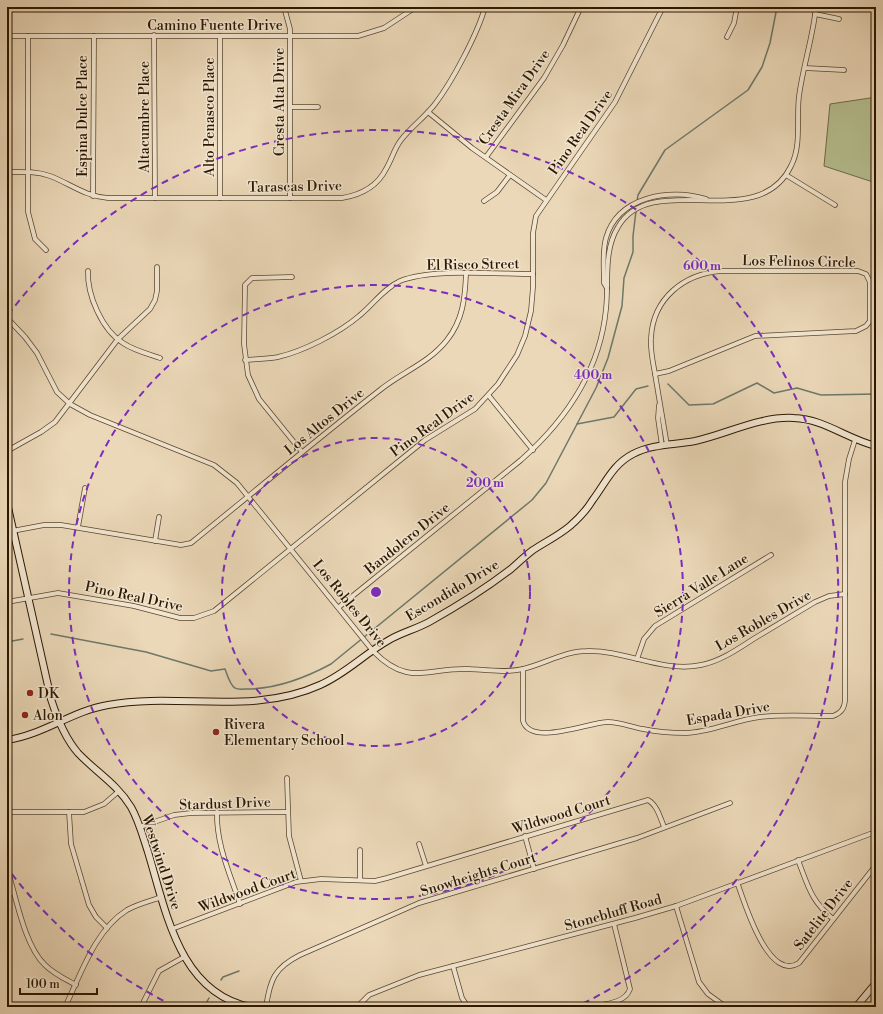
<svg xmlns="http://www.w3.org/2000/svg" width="883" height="1014" font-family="'Libre Bodoni',serif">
  <rect width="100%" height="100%" fill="#ebd8b8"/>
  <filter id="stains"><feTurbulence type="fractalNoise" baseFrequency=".005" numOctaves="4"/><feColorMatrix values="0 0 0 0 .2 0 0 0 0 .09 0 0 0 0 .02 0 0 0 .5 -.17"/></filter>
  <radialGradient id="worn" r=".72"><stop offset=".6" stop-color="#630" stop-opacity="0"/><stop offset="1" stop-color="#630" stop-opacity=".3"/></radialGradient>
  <polygon fill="#b5bf90" stroke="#706b48" points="870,98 876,99 876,183 824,166 830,104"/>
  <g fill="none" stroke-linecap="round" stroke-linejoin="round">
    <g stroke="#6d786b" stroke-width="1.5">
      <polyline points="636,208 638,195 665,150 748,90 762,67 770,43 777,7"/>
      <polyline points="668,384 689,405 713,404 757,383 774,393 797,388 821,395 876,394"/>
      <polyline points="577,424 614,417 636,389 648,386"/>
      <path d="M51 634 146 652 211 671 225 669C227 674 230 685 235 688 238 690 243 689 247 689 277 689 305 678 331 664L532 500 546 483 596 388 608 358 622 306 624 278 633 252V236L636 211"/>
      <polyline points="7,642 23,639"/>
      <polyline points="221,980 223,977 239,971"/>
      <polyline points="204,1007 209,998"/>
    </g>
    <defs>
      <g id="street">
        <polyline points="284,7 290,29 290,198"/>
        <polyline points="815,14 839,19"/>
        <polyline points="154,35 155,198"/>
        <polyline points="7,36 358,36 384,28 416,7"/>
        <polyline points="28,36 28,212 35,239 46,250"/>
        <polyline points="727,37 734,23 737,7"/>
        <polyline points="805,68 844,70"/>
        <polyline points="291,107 318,107"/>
        <polyline points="428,112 472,148 546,200"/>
        <polyline points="486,157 544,78 563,45 581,7"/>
        <path d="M7 172C21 172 36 171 50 176 71 184 84 196 108 198H342C360 195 377 187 386 169 392 159 394 149 401 140 411 127 425 117 435 104 452 82 478 33 485 7"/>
        <polyline points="786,175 835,205"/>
        <polyline points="93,196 94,36"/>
        <polyline points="220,198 220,36"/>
        <polyline points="484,201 497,192 510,175"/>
        <path d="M88 271C87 295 102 330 123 343 133 350 148 354 160 358"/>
        <path d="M721 271H858L866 274 870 282V321L866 326 856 331 755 336 669 371 655 374C653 362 650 350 651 338 653 298 684 274 721 271Z"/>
        <polyline points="292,277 252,278 245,285 244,344 248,375 259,399 302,452"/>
        <path d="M607 288 604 283C604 269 602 252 606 238 618 196 670 188 706 199"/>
        <path d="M7 318 25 337 37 353 57 392 70 404 90 415 214 465 237 483 373 651C409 688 428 667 469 669 487 670 505 673 523 669 544 664 565 651 587 651 626 650 662 673 701 665 721 661 738 649 755 638 775 626 795 614 815 602L829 596 845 594"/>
        <path d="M245 360C256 359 267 359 278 357 304 351 339 333 359 316 373 305 383 289 400 281 432 268 497 274 533 274"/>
        <polyline points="655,374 667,445"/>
        <polyline points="489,396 533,450"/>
        <polyline points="659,405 658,418 662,446"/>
        <polyline points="7,451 41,432 55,422 118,339 150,309 155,300 157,291 157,267"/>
        <polyline points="78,527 85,488"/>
        <path d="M7 532 44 525H61L181 545 191 543C254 492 316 440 380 390 402 372 429 363 447 340 463 320 465 298 466 274"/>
        <polyline points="155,541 159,517"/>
        <polyline points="7,602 58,593 134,606 180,618 194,618 214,611 425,440 475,409 498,384 517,355 525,336 531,311 533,287 533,233 536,216 615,102 663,7"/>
        <path d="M339 607 521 460C566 420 600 371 606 309 609 283 603 251 618 227 652 168 758 235 791 166 802 145 796 119 799 96 803 66 813 37 816 7"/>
        <polyline points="637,659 644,639 655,626 771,555"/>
        <path d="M523 669V721C531 747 589 722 608 722 620 722 631 727 643 729 657 732 672 733 686 733 712 732 735 720 760 717 784 714 809 716 833 716 841 713 844 709 845 701V482L849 459 855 440"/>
        <polyline points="287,778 289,836 301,881"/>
        <polyline points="7,812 84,812 104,804 119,791"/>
        <polyline points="69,812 71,844 89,905 96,917 107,928"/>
        <path d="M217 812C216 844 230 874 240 904"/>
        <polyline points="140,827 174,815 191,813 287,812"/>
        <polyline points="525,836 534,869"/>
        <polyline points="419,844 426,866"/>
        <path d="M798 860C808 886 811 901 833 919"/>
        <path d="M7 868C16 896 24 945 45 965 54 974 65 979 76 985"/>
        <polyline points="360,880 360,850"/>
        <path d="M737 882C744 901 768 983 799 963L876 865"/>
        <polyline points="676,906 699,982 708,994 726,1007"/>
        <path d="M172 929 296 882 321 879 375 881 387 878 648 800C657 805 660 817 664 827"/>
        <polyline points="453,966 462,998 468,1007"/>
        <path d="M65 1007C81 974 95 930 127 910 138 904 150 901 162 897"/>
        <polyline points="141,1007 159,971 184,957"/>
        <path d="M266 1007C270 980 274 968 300 955L419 903 637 838 730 803"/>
        <polyline points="357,1007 369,995 419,975 635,918 676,906 870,834 876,834"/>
        <path d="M590 1007C603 1004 625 1004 630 989L614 924"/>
      </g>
      <g id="secondary">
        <path d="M7 503 51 699C57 718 65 738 78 753 96 772 117 784 131 807 139 821 143 837 148 852 166 911 179 993 251 1007"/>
        <path d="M7 740C43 735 72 711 108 705 178 692 252 716 320 685 347 673 364 654 389 640 401 633 416 629 429 622 456 607 485 589 511 569 518 563 525 556 533 550 545 542 558 536 570 526 578 519 586 511 592 501 605 484 613 464 633 454 652 444 674 445 695 441 727 434 760 416 794 418 824 419 847 439 876 446"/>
        <polyline points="856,1007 876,983"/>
      </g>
    </defs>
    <use href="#street" stroke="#5b472e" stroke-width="5.5"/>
    <use href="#secondary" stroke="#2b1700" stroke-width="8"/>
    <use href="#street" stroke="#f2e6d1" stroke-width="4"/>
    <use href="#secondary" stroke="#f2e6d1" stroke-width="6"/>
  </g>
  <g fill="none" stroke="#7b2cbf" stroke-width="2" stroke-dasharray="7 5">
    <circle cx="376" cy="592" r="154"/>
    <circle cx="376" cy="592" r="307"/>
    <path d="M174 1006A461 461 0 0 1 8 869M8 315A461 461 0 1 1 578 1006"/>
  </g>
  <g fill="#8f2418" stroke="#f2e6d1" stroke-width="1.5">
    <circle cx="30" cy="693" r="4"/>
    <circle cx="25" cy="715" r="4"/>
    <circle cx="216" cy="732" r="4"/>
  </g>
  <g text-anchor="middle" stroke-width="3" stroke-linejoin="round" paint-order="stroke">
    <g font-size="14" fill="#2b1700" stroke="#f2e6d1">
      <text x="215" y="30">Camino Fuente Drive</text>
      <text transform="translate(514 97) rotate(-55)" y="5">Cresta Mira Drive</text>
      <text transform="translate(279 102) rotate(-90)" y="5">Cresta Alta Drive</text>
      <text transform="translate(82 116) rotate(-90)" y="5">Espina Dulce Place</text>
      <text transform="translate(144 117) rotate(-90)" y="5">Altacumbre Place</text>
      <text transform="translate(209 117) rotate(-90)" y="5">Alto Penasco Place</text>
      <text transform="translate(580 132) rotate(-55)" y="5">Pino Real Drive</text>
      <text transform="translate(295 186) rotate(-1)" y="5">Tarascas Drive</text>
      <text transform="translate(799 261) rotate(1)" y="5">Los Felinos Circle</text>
      <text transform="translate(473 264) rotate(-1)" y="5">El Risco Street</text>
      <text transform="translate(324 421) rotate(-39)" y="5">Los Altos Drive</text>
      <text transform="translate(432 424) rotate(-36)" y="5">Pino Real Drive</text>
      <text transform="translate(407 538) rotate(-39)" y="5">Bandolero Drive</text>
      <text transform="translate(701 585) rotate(-32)" y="5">Sierra Valle Lane</text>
      <text transform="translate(452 590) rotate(-31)" y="5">Escondido Drive</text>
      <text transform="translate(134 596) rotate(12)" y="5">Pino Real Drive</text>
      <text transform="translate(350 603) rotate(51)" y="5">Los Robles Drive</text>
      <text transform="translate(763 620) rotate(-30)" y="5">Los Robles Drive</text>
      <text transform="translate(728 713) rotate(-10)" y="5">Espada Drive</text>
      <text transform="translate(225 803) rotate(-2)" y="5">Stardust Drive</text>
      <text transform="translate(561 814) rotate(-17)" y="5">Wildwood Court</text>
      <text transform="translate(162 862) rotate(72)" y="5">Westwind Drive</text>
      <text transform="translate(478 874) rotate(-17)" y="5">Snowheights Court</text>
      <text transform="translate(247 890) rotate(-20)" y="5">Wildwood Court</text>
      <text transform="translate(613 912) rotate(-16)" y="5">Stonebluff Road</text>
      <text transform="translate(823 914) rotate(-52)" y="5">Satelite Drive</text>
    </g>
    <g font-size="14" fill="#2b1700" stroke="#f2e6d1" text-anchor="start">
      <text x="38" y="698">DK</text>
      <text x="33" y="720">Alon</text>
      <text x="224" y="729">Rivera<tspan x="224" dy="16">Elementary School</tspan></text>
    </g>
  </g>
  <circle cx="376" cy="592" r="6" fill="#7b2cbf" stroke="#f2e6d1" stroke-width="2"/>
  <g font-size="12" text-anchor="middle" font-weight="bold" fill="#7b2cbf" stroke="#f2e6d1" stroke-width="3" stroke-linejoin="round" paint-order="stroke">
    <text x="702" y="270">600 m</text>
    <text x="593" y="379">400 m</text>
    <text x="485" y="487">200 m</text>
  </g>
  <rect width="883" height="1014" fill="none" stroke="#ebd8b8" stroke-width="24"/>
  <rect x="8" y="8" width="867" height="998" fill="none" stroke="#2b1700" stroke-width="2"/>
  <rect x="12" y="12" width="859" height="990" fill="none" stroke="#2b1700"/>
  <path d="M20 988v6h77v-6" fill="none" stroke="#2b1700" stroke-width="2"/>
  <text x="26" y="988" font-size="12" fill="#2b1700" stroke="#f2e6d1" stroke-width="3" paint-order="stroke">100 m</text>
  <rect width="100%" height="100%" filter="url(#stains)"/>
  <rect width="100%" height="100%" fill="url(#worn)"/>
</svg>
